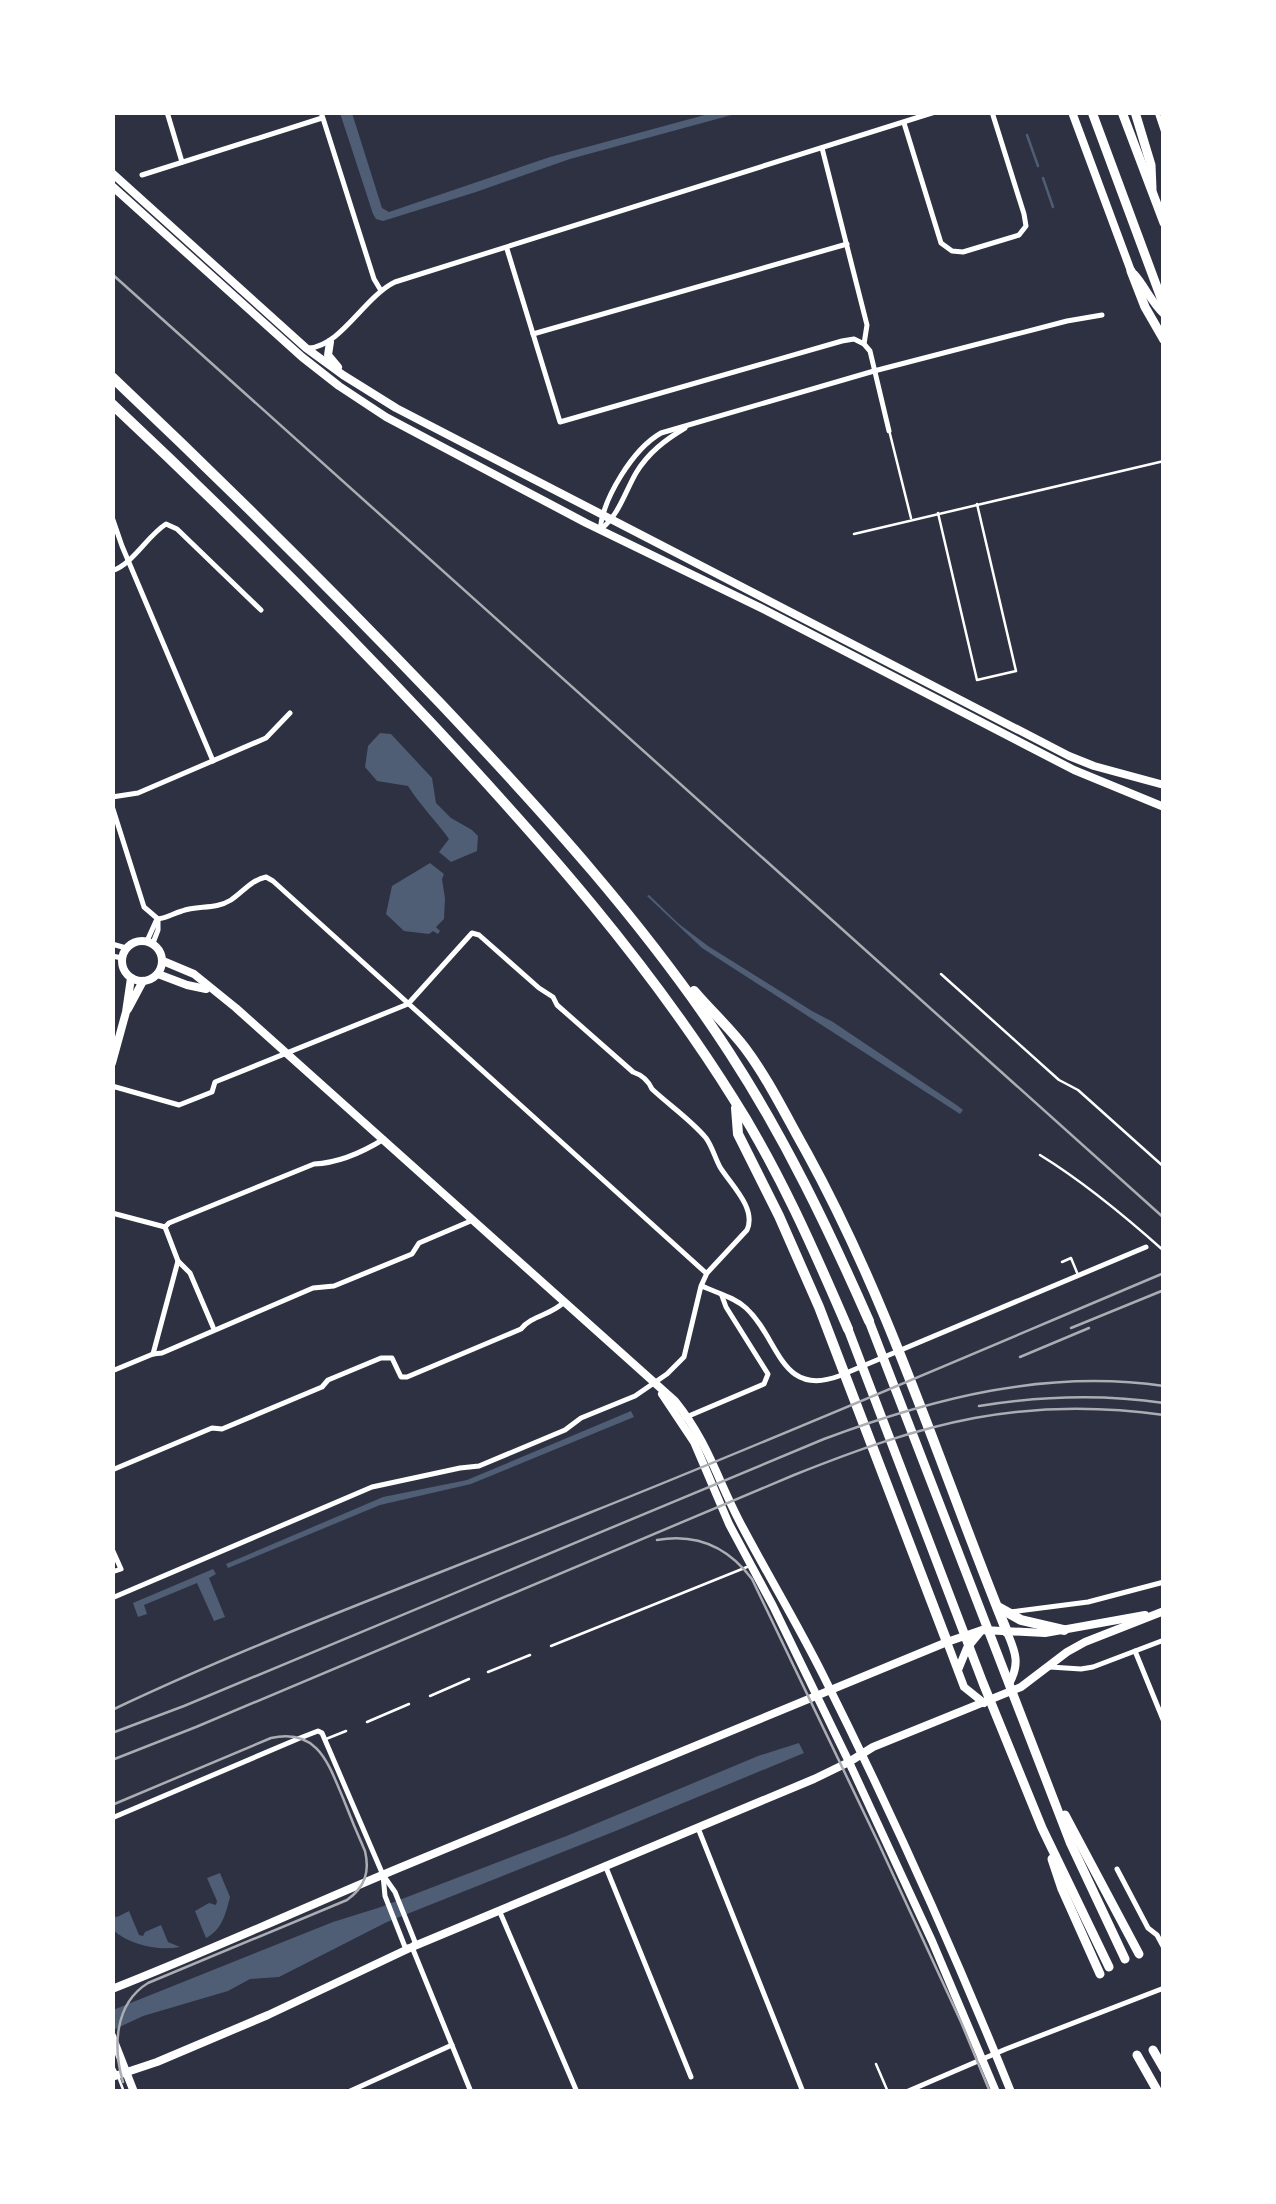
<svg xmlns="http://www.w3.org/2000/svg" width="1276" height="2204" font-family="'Titillium Web',sans-serif">
  <rect width="100%" height="100%" fill="#2d3142"/>
  <g fill="#4f5d75">
    <polygon points="340,113 352,113 382,208 389,212 550,157 712,113 739,113 570,159 476,192 383,221 376,219 373,214"/>
    <path d="M380 733 391 734 432 778 436 803 451 818 472 830 478 836 477 851 451 862 439 852 449 839C436 821 420 805 408 786L377 781 365 767 368 746Z"/>
    <polygon points="430,863 444,874 442,879 445,898 444,919 436,927 440,931 438,934 433,931 429,934 404,931 386,914 392,886"/>
    <polygon points="649,895 679,924 708,946 812,1011 833,1022 958,1106 963,1110 960,1114 702,948 647,896"/>
    <polygon points="631,1411 634,1417 471,1484 380,1505 228,1568 226,1564 383,1497 467,1480"/>
    <polygon points="213,1569 216,1574 209,1578 225,1617 214,1621 197,1583 144,1605 147,1614 138,1617 133,1603"/>
    <polygon points="799,1743 804,1753 618,1830 387,1922 279,1977 250,1979 228,1991 143,2016 113,2030 113,2010 333,1922 381,1907 569,1835 758,1756"/>
    <path d="M220 1873 230 1897C226 1913 222 1930 206 1938L195 1911 209 1903 216 1905 217 1901 207 1878Z"/>
    <path d="M129 1911 139 1935 143 1936 145 1932 161 1925 168 1942 180 1947C157 1951 130 1945 113 1930L114 1916 117 1917Z"/>
  </g>
  <g fill="none" stroke-linecap="round" stroke-linejoin="round">
    <g stroke="#4f5d75" stroke-width="2.5">
      <polyline points="1027,135 1038,166"/>
      <polyline points="1043,178 1053,207"/>
    </g>
    <g stroke="#fff" stroke-width="2.5">
      <polyline points="890,434 911,518"/>
      <polyline points="938,513 977,680 1016,671 977,504"/>
      <polyline points="854,534 1164,461"/>
      <polyline points="941,974 1059,1080 1078,1090 1164,1167"/>
      <path d="M1040 1155C1084 1182 1126 1217 1164 1251"/>
      <polyline points="1062,1262 1071,1258 1078,1275"/>
      <polyline points="551,1646 747,1567"/>
      <polyline points="488,1672 530,1655"/>
      <polyline points="430,1696 469,1679"/>
      <polyline points="367,1722 409,1704"/>
      <polyline points="326,1739 346,1731"/>
      <polyline points="112,2064 116,2072"/>
      <polyline points="876,2064 888,2092"/>
      <polyline points="119,2079 124,2092"/>
    </g>
    <g stroke="#fff" stroke-width="5">
      <polyline points="167,112 182,162"/>
      <polyline points="321,112 374,279 380,289"/>
      <polyline points="1157,112 1164,133"/>
      <polyline points="904,123 941,243 952,251 963,252 1019,235 1026,226 1024,214 992,112"/>
      <polyline points="822,148 867,325 864,344 870,351 889,431"/>
      <polyline points="142,175 322,118"/>
      <polyline points="507,249 560,422 842,341 854,339 864,344"/>
      <polyline points="533,334 847,244"/>
      <path d="M309 348C341 346 364 297 395 282L935 112"/>
      <polyline points="112,517 122,546 213,761"/>
      <path d="M601 529C619 515 625 492 636 473 648 453 665 440 685 428"/>
      <path d="M600 530C603 498 633 449 661 433L874 371 1067 321 1102 315"/>
      <path d="M112 571C135 562 146 537 166 524L177 529 261 610"/>
      <polyline points="112,797 138,793 266,738 290,713"/>
      <polyline points="112,806 144,907 158,919"/>
      <path d="M158 919C167 918 172 914 182 911 198 905 215 910 231 900 243 892 251 880 266 877L273 881 706 1273"/>
      <polyline points="147,941 156,921"/>
      <polyline points="153,943 158,930 158,919"/>
      <polyline points="112,944 126,948"/>
      <polyline points="112,956 122,958"/>
      <path d="M112 1086 179 1105 212 1092 215 1082 408 1004 472 933 479 935 539 988 553 997 557 1005 633 1072C642 1075 648 1080 652 1089 669 1105 691 1120 706 1138 712 1146 715 1158 720 1167 730 1184 757 1208 747 1230L707 1273 701 1286 684 1357 667 1374 635 1396 581 1418 565 1430 479 1466 460 1468 372 1487 112 1598"/>
      <path d="M112 1213 165 1227 169 1223 314 1164C339 1163 363 1152 384 1139"/>
      <polyline points="165,1227 178,1261 190,1273 213,1327"/>
      <path d="M702 1286C717 1293 734 1297 746 1308 779 1338 780 1398 839 1376L1146 1247"/>
      <polyline points="153,1354 178,1261"/>
      <polyline points="112,1371 153,1354 162,1353 313,1288 334,1286 412,1254 419,1243 473,1220"/>
      <polyline points="684,1418 764,1384 768,1374 726,1307 722,1296"/>
      <path d="M112 1470 212 1428 222 1429 322 1387 328 1380 381 1358H392L401 1377H407L521 1329C532 1315 552 1315 564 1302"/>
      <polyline points="112,1549 121,1569 112,1572"/>
      <polyline points="1010,1612 1088,1602 1164,1582"/>
      <polyline points="1135,1651 1164,1722"/>
      <polyline points="1050,1667 1081,1669 1093,1667 1164,1640"/>
      <polyline points="112,1818 300,1738 318,1731 322,1733 383,1875 395,1892 415,1942 412,1947 471,2092"/>
      <polyline points="698,1828 803,2092"/>
      <polyline points="605,1865 691,2077"/>
      <polyline points="1117,1869 1148,1928 1157,1935 1164,1948"/>
      <polyline points="383,1875 385,1896 405,1947 409,1947"/>
      <polyline points="499,1910 577,2092"/>
      <polyline points="348,2092 452,2045"/>
      <polyline points="906,2092 1006,2049 1164,1988"/>
    </g>
    <g stroke="#fff" stroke-width="8">
      <polyline points="1072,112 1131,271"/>
      <circle cx="142" cy="961" r="20"/>
      <path d="M163 961 194 974 236 1008 675 1401C709 1443 718 1482 743 1528 769 1577 798 1625 823 1675 891 1811 954 1951 1011 2092"/>
      <polyline points="158,974 187,985 206,989"/>
      <polyline points="128,1009 143,981"/>
      <polyline points="112,1063 126,1012 131,978"/>
      <polyline points="662,1394 694,1442 729,1524 773,1606 849,1762 932,1941 996,2092"/>
    </g>
    <g stroke="#fff" stroke-width="8">
      <polyline points="112,173 306,348 343,375 396,408 1069,756 1094,766 1164,785"/>
      <polyline points="112,186 302,357 339,386 386,417 586,523 765,610 1074,770 1164,807"/>
      <path d="M1134 274C1145 286 1151 302 1164 314"/>
      <polyline points="330,342 328,355 338,367"/>
      <path d="M1007 1632C1016 1653 1020 1664 1009 1684"/>
      <polyline points="947,1642 964,1687 984,1703"/>
      <polyline points="958,1670 967,1648 981,1631"/>
      <path d="M112 1989C209 1951 303 1908 399 1868 582 1792 765 1718 947 1642L982 1630 1045 1633 1145 1615"/>
      <polyline points="112,2036 134,2092"/>
      <polyline points="112,2077 157,2062 268,2015 412,1947 814,1779 849,1762 873,1747 1021,1687 1067,1652 1085,1642 1164,1611"/>
    </g>
    <g stroke="#fff" stroke-width="9">
      <polyline points="1092,112 1164,306"/>
      <polyline points="1122,112 1164,223"/>
      <polyline points="1135,112 1151,165 1152,189"/>
      <polyline points="1131,271 1145,307 1164,340"/>
      <polyline points="869,1321 1070,1842 1125,1959"/>
      <polyline points="848,1329 983,1683 1042,1828 1109,1967"/>
      <polyline points="1065,1815 1139,1954"/>
      <polyline points="1052,1859 1062,1889 1100,1974"/>
      <polyline points="1153,2050 1164,2069"/>
      <polyline points="1137,2055 1158,2092"/>
    </g>
    <g stroke="#fff" stroke-width="10">
      <path d="M112 377C224 483 333 591 440 703 543 812 647 926 729 1052 785 1138 828 1228 869 1321"/>
      <path d="M112 404C223 508 330 615 434 726 543 843 648 962 733 1098 779 1170 814 1250 848 1329"/>
      <path d="M694 991C710 1010 730 1028 745 1048 769 1080 787 1118 807 1153 891 1306 942 1472 1007 1632"/>
      <polyline points="736,1108 738,1134 779,1216 819,1307 947,1642"/>
      <polyline points="998,1607 1021,1620 1064,1630"/>
    </g>
    <g stroke="#abadb3" stroke-width="2.5">
      <path d="M657 1540C697 1533 728 1547 752 1579L878 1842 961 2022 990 2092"/>
      <path d="M112 1760 196 1727 794 1475C924 1423 1022 1395 1164 1415"/>
      <path d="M112 1805 271 1738C318 1728 328 1763 343 1798 350 1816 357 1833 365 1851 370 1872 365 1887 347 1900L148 1983C114 2004 113 2048 123 2082"/>
    </g>
    <g stroke="#abadb3" stroke-width="2.5">
      <polyline points="112,274 1164,1218"/>
      <polyline points="1071,1328 1164,1290"/>
      <polyline points="1020,1357 1089,1328"/>
      <path d="M979 1406C1040 1396 1102 1394 1164 1403"/>
      <path d="M112 1710C268 1636 430 1578 589 1513 782 1436 972 1354 1164 1273"/>
      <path d="M112 1733 184 1706 824 1439C934 1398 1045 1369 1164 1386"/>
    </g>
  </g>
  <rect width="1276" height="2204" fill="none" stroke="#ffffff" stroke-width="230"/>
</svg>
